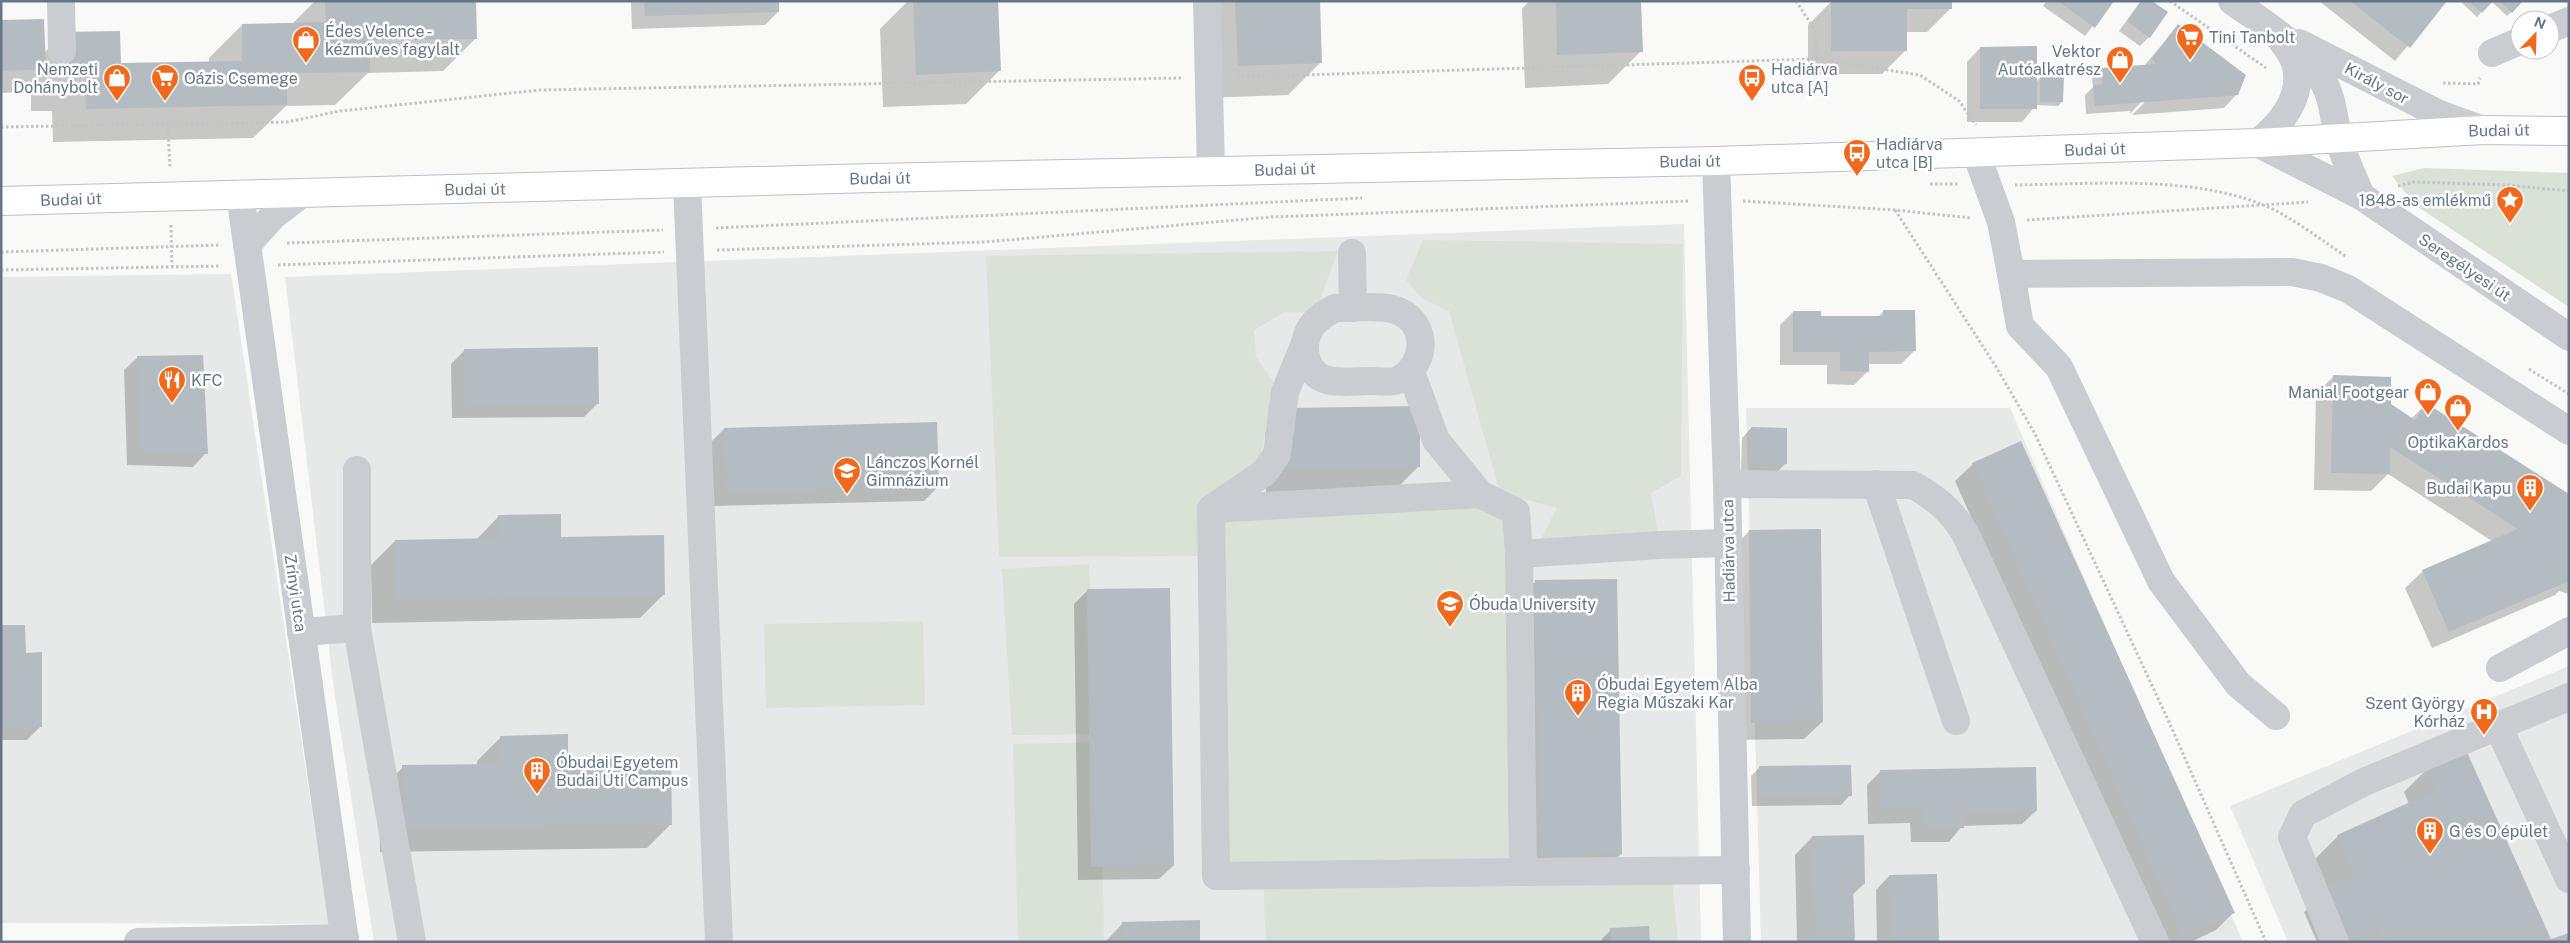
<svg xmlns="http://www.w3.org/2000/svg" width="2570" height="943" font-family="'Public Sans',sans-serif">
  <rect width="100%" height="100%" fill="#f9f9f7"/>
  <g fill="#e7e8e8">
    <polygon points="1684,224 1701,942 374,942 334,690 285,277"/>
    <polygon points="231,274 329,924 1,923 1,277"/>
    <polygon points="1746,408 2010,408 2243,942 1761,942"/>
    <polygon points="2569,666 2569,942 2288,942 2230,806"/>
  </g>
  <g fill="#dae2d7">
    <polygon points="2424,168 2569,173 2569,307 2415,205 2392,176"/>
    <polygon points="1423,240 1683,244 1681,476 1651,493 1658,532 1541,539 1557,508 1500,493 1449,311 1422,298 1406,280"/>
    <polygon points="1338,251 1315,313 1285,312 1254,330 1256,357 1275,385 1251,501 1480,494 1516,512 1523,872 1670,860 1678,942 1266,942 1263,876 1216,876 1200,556 999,557 986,256"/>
    <polygon points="1089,564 1098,734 1012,735 1002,569"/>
    <polygon points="923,621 925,705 766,708 764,624"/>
    <polygon points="1100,742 1104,942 1018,942 1013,744"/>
  </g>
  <g fill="#0003">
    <polygon points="315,1 475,1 476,38 443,71 368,73 335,105 286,106 253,138 53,142 52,111 31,111 31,82 21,92 1,93 1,22 44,53 64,33 119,64 209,63 209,58 242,25 292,24"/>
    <polygon points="631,1 778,1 778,12 765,25 632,29"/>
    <polygon points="908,1 997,1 999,71 966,104 883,107 880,29"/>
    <polygon points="1220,1 1319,1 1321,62 1288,95 1205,98"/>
    <polygon points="1529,1 1639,1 1641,51 1608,84 1525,88 1522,9"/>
    <polygon points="1832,1 1951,8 1927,32 1906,32 1906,50 1882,74 1808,74 1808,25"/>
    <polygon points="2047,1 2112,1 2085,36 2043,6"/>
    <polygon points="2141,1 2149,37 2140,46 2119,31"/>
    <polygon points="2319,1 2443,1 2444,2 2395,61"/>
    <polygon points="2460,1 2522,1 2507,16 2491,1 2477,17"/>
    <polygon points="2178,26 2237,94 2224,108 2132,115 2146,101 2142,101 2130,114 2130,111 2086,114 2085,95 2093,87 2092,78 2101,69 2144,66"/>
    <polygon points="1980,48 2036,82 2041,77 2062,102 2058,106 2036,105 2022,122 1967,122 1967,62"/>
    <polygon points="1884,311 1914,351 1901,364 1868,364 1868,371 1854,385 1827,384 1827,365 1780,365 1780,325 1793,312 1820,318 1878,317"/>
    <polygon points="465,350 598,403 584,417 452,418 451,364"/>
    <polygon points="138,357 206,453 193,467 127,465 124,370"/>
    <polygon points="2333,377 2390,405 2411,419 2426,404 2569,496 2569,594 2559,591 2555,595 2432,648 2405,588 2423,571 2492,541 2388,474 2371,491 2314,490 2316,394"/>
    <polygon points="1289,409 1419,466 1395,490 1266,492 1265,433"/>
    <polygon points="1751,428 1785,464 1776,473 1741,472 1742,438"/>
    <polygon points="724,429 938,487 924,501 713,506 711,442"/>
    <polygon points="1973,464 2233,913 2216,930 2191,942 2160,942 1955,481"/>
    <polygon points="499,516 560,538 664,594 640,618 372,623 371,565 395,541 476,540"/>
    <polygon points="1749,531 1822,722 1804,739 1734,740 1732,549"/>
    <polygon points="1535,582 1621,854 1597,877 1516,879 1511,606"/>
    <polygon points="1088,590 1173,866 1159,879 1078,880 1074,604"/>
    <polygon points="1,626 24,654 41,726 27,740 1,740"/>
    <polygon points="501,737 567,761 671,824 647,848 380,852 379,791 403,767 477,765 477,761"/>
    <polygon points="1760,767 1850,795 1841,805 1752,806 1751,776"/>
    <polygon points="2428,768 2551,941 2569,942 2317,942 2304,912 2327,889 2314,860 2338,836 2409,804 2404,792"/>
    <polygon points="1880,772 2036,811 2022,824 1962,826 1949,842 1911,842 1910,823 1868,824 1867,785"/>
    <polygon points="1812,837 1864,884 1852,895 1853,942 1797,942 1795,855"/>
    <polygon points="1889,876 1938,942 1877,942 1876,890"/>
    <polygon points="1123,923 1199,942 1105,942"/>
    <polygon points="1611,930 1649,942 1602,942 1602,939"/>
  </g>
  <g fill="#b4bbc1">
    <polygon points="325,1 476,1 477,39 370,40 370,72 287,73 287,105 86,109 85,78 64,78 63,32 120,31 121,63 242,61 242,24 326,22"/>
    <polygon points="644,1 779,1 779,12 645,16"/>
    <polygon points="913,1 998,1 1001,71 916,75"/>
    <polygon points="1235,1 1320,1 1322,63 1238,66"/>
    <polygon points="1556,1 1641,1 1643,52 1557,55"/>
    <polygon points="1831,1 1952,1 1952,9 1907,9 1907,51 1831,51"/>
    <polygon points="2058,1 2114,1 2095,28"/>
    <polygon points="2141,1 2152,1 2168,12 2150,38 2127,21"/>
    <polygon points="2350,1 2447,1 2410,48"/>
    <polygon points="2469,1 2493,1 2482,13"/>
    <polygon points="2500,1 2523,1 2512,13"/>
    <polygon points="44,19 46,69 1,71 1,20"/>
    <polygon points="2178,24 2246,75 2238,95 2095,106 2093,85 2102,84 2101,68 2156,64 2152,58"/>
    <polygon points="2037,46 2037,109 1980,109 1980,47"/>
    <polygon points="2040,75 2064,76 2063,102 2040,102"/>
    <polygon points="1883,310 1915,310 1916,351 1869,352 1869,372 1840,371 1840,352 1793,352 1793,311 1821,311 1821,316 1883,316"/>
    <polygon points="598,347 599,404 465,405 464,349"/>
    <polygon points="203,355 208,454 140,452 137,356"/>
    <polygon points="2333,375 2391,377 2391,404 2415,420 2426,403 2569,494 2569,581 2449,632 2422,570 2518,529 2390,447 2390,474 2331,473"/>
    <polygon points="1420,406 1420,467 1289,469 1289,408"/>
    <polygon points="937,422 939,488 726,493 724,428"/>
    <polygon points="1751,427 1787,428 1787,464 1750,464"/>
    <polygon points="2021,441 2235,913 2183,937 1972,463"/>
    <polygon points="561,514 561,537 664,535 665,595 396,600 395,540 498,538 498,515"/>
    <polygon points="1821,529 1823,722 1751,723 1749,530"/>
    <polygon points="1617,579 1622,854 1540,856 1535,580"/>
    <polygon points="1170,588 1174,866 1091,867 1087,589"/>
    <polygon points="1,625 25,625 26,653 42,652 42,727 1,727"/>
    <polygon points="568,734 568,759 671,758 672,825 403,829 402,765 501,764 500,736"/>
    <polygon points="2466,750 2551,939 2569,933 2569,942 2386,942 2379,928 2351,941 2327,887 2355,874 2337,835 2437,790 2427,767"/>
    <polygon points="1851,765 1852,796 1760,797 1759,766"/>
    <polygon points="2036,767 2037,811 1963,813 1964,828 1924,829 1923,810 1881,811 1880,770"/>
    <polygon points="1864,835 1865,884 1853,885 1855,942 1814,942 1812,836"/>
    <polygon points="1937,874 1939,942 1890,942 1889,875"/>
    <polygon points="1200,920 1200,942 1122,942 1122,922"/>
    <polygon points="1649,926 1650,942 1611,942 1610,928"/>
  </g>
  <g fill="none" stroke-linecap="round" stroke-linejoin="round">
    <defs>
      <polyline id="major" points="1,201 873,178 1716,161 2257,143 2483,130 2569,131"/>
    </defs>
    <use href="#major" stroke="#bcbfc4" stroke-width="30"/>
    <g stroke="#c2c4c7" stroke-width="3" stroke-dasharray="2.5 2.5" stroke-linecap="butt">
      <polyline points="1796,1 1815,30 1816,59"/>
      <polyline points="2170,1 2266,68"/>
      <polyline points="1237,77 1816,59 1920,75 1959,101 1976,125"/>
      <polyline points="2443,83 2478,84 2480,78"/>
      <polyline points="168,124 170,169"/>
      <polyline points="1,127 287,122 340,111 540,90 1181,78"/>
      <polyline points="1930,184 1959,184"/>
      <path d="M2015 185C2095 184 2192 175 2266 206 2290 216 2324 242 2347 257"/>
      <polyline points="2398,186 2414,182 2507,185 2569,191"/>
      <polyline points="1743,201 1895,210 1971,218"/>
      <polyline points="1895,210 1995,365 2035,434 2169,722 2266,942"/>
      <polyline points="2027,220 2308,202"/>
      <polyline points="171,225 172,266"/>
      <polyline points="716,228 1362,198"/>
      <polyline points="287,243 663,230"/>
      <polyline points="717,250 985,242 1271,217 1690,201"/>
      <polyline points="1,252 221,245"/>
      <polyline points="278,265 664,252"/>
      <polyline points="1,270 221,266"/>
      <polyline points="2529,369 2569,394"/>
    </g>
    <g stroke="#c9ccd0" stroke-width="28">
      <polyline points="61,1 62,51"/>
      <polyline points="1207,1 1211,172"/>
      <path d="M2232 1C2263 23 2304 47 2323 81 2334 100 2333 119 2339 139 2344 159 2354 178 2361 196"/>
      <polyline points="2550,29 2569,21"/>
      <path d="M2273 30C2281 40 2291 50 2295 63 2305 95 2281 125 2257 143L2361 196 2569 337"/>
      <polyline points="2299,43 2439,114 2483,130"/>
      <polyline points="2492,53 2520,41"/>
      <polyline points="1976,153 2001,222 2011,274 2292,272 2321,278 2348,289 2569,431"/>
      <polyline points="1716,161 1727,484 1737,942"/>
      <polyline points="687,184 719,942"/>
      <polyline points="240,194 345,942"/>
      <polyline points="247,245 273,216 304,192"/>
      <polyline points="1352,253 1353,308"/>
      <polyline points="2011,274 2020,326 2059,367 2161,581 2238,684 2276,716"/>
      <path d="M1335 308C1352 308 1375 305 1392 309 1427 318 1430 361 1400 379 1393 383 1379 381 1370 381 1356 381 1338 384 1324 379 1304 371 1300 345 1311 327 1317 318 1326 313 1335 308Z"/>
      <polyline points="1411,372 1436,440 1480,494"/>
      <polyline points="357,470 357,628 412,942"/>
      <path d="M1727 484 1913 485C1937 499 1950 509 1965 533L2155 942"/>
      <polyline points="1876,484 1956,721"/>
      <polyline points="1211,509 1265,472 1277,454 1285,392 1305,343"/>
      <polyline points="1519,554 1516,512 1480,494 1211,509 1216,876 1523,872 1519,554 1660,545 1728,543"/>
      <polyline points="301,632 357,628"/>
      <polyline points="2500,668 2569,631"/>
      <polyline points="2498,726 2569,697"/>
      <polyline points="1523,872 1736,870"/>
      <polyline points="138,942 345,938"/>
      <polyline points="2335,942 2292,837 2303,814 2364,782 2498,726 2569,879"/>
    </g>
    <use href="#major" stroke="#fff" stroke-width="28"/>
  </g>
  <defs>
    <symbol id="supermarket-pin" viewBox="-11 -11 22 30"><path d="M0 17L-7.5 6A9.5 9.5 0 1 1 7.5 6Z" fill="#f2681d" stroke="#fff"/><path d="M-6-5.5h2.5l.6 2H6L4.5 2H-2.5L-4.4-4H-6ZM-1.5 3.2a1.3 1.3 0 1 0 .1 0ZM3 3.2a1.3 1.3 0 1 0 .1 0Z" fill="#fff"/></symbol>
    <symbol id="shop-pin" viewBox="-11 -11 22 30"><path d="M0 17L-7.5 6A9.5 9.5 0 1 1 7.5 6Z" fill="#f2681d" stroke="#fff"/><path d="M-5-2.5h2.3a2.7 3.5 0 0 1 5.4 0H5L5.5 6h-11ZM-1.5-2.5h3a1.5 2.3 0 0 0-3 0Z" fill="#fff"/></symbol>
    <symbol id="bus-pin" viewBox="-11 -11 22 30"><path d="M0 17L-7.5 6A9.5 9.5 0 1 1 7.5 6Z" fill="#f2681d" stroke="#fff"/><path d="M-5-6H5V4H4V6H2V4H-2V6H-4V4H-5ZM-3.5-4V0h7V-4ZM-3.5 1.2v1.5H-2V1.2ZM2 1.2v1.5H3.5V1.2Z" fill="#fff"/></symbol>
    <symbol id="sight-pin" viewBox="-11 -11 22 30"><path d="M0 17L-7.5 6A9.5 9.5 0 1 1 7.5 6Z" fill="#f2681d" stroke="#fff"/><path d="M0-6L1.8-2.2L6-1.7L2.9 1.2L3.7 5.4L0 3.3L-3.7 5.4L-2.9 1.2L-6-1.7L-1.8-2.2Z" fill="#fff"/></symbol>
    <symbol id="restaurant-pin" viewBox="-11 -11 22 30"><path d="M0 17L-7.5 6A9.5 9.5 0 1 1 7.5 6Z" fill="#f2681d" stroke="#fff"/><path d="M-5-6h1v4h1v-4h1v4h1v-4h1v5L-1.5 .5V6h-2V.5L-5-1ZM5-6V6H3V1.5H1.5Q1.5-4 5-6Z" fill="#fff"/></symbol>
    <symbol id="school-pin" viewBox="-11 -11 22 30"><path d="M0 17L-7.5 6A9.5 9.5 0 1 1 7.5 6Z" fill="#f2681d" stroke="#fff"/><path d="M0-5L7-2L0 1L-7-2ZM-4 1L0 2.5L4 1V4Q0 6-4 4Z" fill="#fff"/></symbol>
    <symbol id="building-pin" viewBox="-11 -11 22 30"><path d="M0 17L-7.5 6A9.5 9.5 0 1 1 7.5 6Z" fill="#f2681d" stroke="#fff"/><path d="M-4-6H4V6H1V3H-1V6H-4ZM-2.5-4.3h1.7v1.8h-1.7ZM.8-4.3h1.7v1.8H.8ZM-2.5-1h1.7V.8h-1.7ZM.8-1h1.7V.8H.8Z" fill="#fff"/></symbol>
    <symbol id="university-pin" viewBox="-11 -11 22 30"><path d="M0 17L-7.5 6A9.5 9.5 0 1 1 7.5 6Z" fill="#f2681d" stroke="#fff"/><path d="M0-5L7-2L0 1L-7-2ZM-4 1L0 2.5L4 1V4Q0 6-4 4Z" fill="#fff"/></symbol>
    <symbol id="hospital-pin" viewBox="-11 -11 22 30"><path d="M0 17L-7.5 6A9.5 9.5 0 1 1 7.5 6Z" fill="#f2681d" stroke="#fff"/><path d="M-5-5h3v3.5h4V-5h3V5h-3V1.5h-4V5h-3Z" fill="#fff"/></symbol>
  </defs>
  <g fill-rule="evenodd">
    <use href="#supermarket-pin" x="2174" y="21" width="32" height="43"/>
    <use href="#shop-pin" x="290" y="24" width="32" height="43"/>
    <use href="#shop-pin" x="2104" y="44" width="32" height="43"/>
    <use href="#shop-pin" x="101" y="62" width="32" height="43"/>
    <use href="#supermarket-pin" x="149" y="62" width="32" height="43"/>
    <use href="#bus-pin" x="1736" y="62" width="32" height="43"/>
    <use href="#bus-pin" x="1841" y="137" width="32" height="43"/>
    <use href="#sight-pin" x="2494" y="184" width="32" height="43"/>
    <use href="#restaurant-pin" x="156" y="364" width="32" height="43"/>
    <use href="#shop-pin" x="2412" y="376" width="32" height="43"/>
    <use href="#shop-pin" x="2442" y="392" width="32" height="43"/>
    <use href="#school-pin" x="831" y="455" width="32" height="43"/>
    <use href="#building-pin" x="2514" y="472" width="32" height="43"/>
    <use href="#university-pin" x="1434" y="588" width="32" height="43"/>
    <use href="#building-pin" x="1562" y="677" width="32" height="43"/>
    <use href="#hospital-pin" x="2468" y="696" width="32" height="43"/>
    <use href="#building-pin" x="521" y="755" width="32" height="43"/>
    <use href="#building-pin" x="2414" y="815" width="32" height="43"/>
  </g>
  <g text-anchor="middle" stroke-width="5" stroke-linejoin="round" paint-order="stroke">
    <g font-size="16" fill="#66768a" stroke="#fff" text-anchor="start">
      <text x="325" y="37">Édes Velence -<tspan x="325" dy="18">kézműves fagylalt</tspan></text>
      <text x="2209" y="43">Tini Tanbolt</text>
      <text x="2101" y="57" text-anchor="end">Vektor<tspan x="2101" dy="18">Autóalkatrész</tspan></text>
      <text x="98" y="75" text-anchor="end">Nemzeti<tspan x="98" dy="18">Dohánybolt</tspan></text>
      <text x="1771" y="75">Hadiárva<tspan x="1771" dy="18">utca [A]</tspan></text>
      <text x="184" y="84">Oázis Csemege</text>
      <text x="1876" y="150">Hadiárva<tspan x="1876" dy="18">utca [B]</tspan></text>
      <text x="2491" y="206" text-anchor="end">1848-as emlékmű</text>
      <text x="191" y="386">KFC</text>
      <text x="2409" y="398" text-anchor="end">Manial Footgear</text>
      <text x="2458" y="448" text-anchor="middle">OptikaKardos</text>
      <text x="866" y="468">Lánczos Kornél<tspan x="866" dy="18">Gimnázium</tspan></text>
      <text x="2511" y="494" text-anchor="end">Budai Kapu</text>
      <text x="1469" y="610">Óbuda University</text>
      <text x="1597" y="690">Óbudai Egyetem Alba<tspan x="1597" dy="18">Regia Műszaki Kar</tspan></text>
      <text x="2465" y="709" text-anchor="end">Szent György<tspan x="2465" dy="18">Kórház</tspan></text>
      <text x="556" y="768">Óbudai Egyetem<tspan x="556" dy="18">Budai Úti Campus</tspan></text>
      <text x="2449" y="837">G és O épület</text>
    </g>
    <g font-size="16" fill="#66768a" stroke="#fff">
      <text transform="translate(2377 83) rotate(28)" y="6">Király sor</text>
      <text transform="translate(2499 130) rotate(-1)" y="6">Budai út</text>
      <text transform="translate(2095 149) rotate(-2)" y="6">Budai út</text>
      <text transform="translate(1690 161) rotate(-1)" y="6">Budai út</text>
      <text transform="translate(1285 169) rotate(-2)" y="6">Budai út</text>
      <text transform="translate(880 178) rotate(-1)" y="6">Budai út</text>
      <text transform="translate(475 189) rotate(-1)" y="6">Budai út</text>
      <text transform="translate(71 199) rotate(-2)" y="6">Budai út</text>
      <text transform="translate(2465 267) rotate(34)" y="6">Seregélyesi út</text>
      <text transform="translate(1728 551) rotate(-91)" y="6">Hadiárva utca</text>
      <text transform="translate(296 593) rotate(82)" y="6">Zrínyi utca</text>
    </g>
  </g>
  <rect width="2570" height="943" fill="none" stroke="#66768a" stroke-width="5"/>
  <g transform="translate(2535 35) rotate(23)"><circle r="24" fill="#ffffff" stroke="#c2c8d0"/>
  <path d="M0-4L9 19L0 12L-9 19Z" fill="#f2681d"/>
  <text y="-8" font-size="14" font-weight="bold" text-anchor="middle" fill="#66768a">N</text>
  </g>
</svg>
